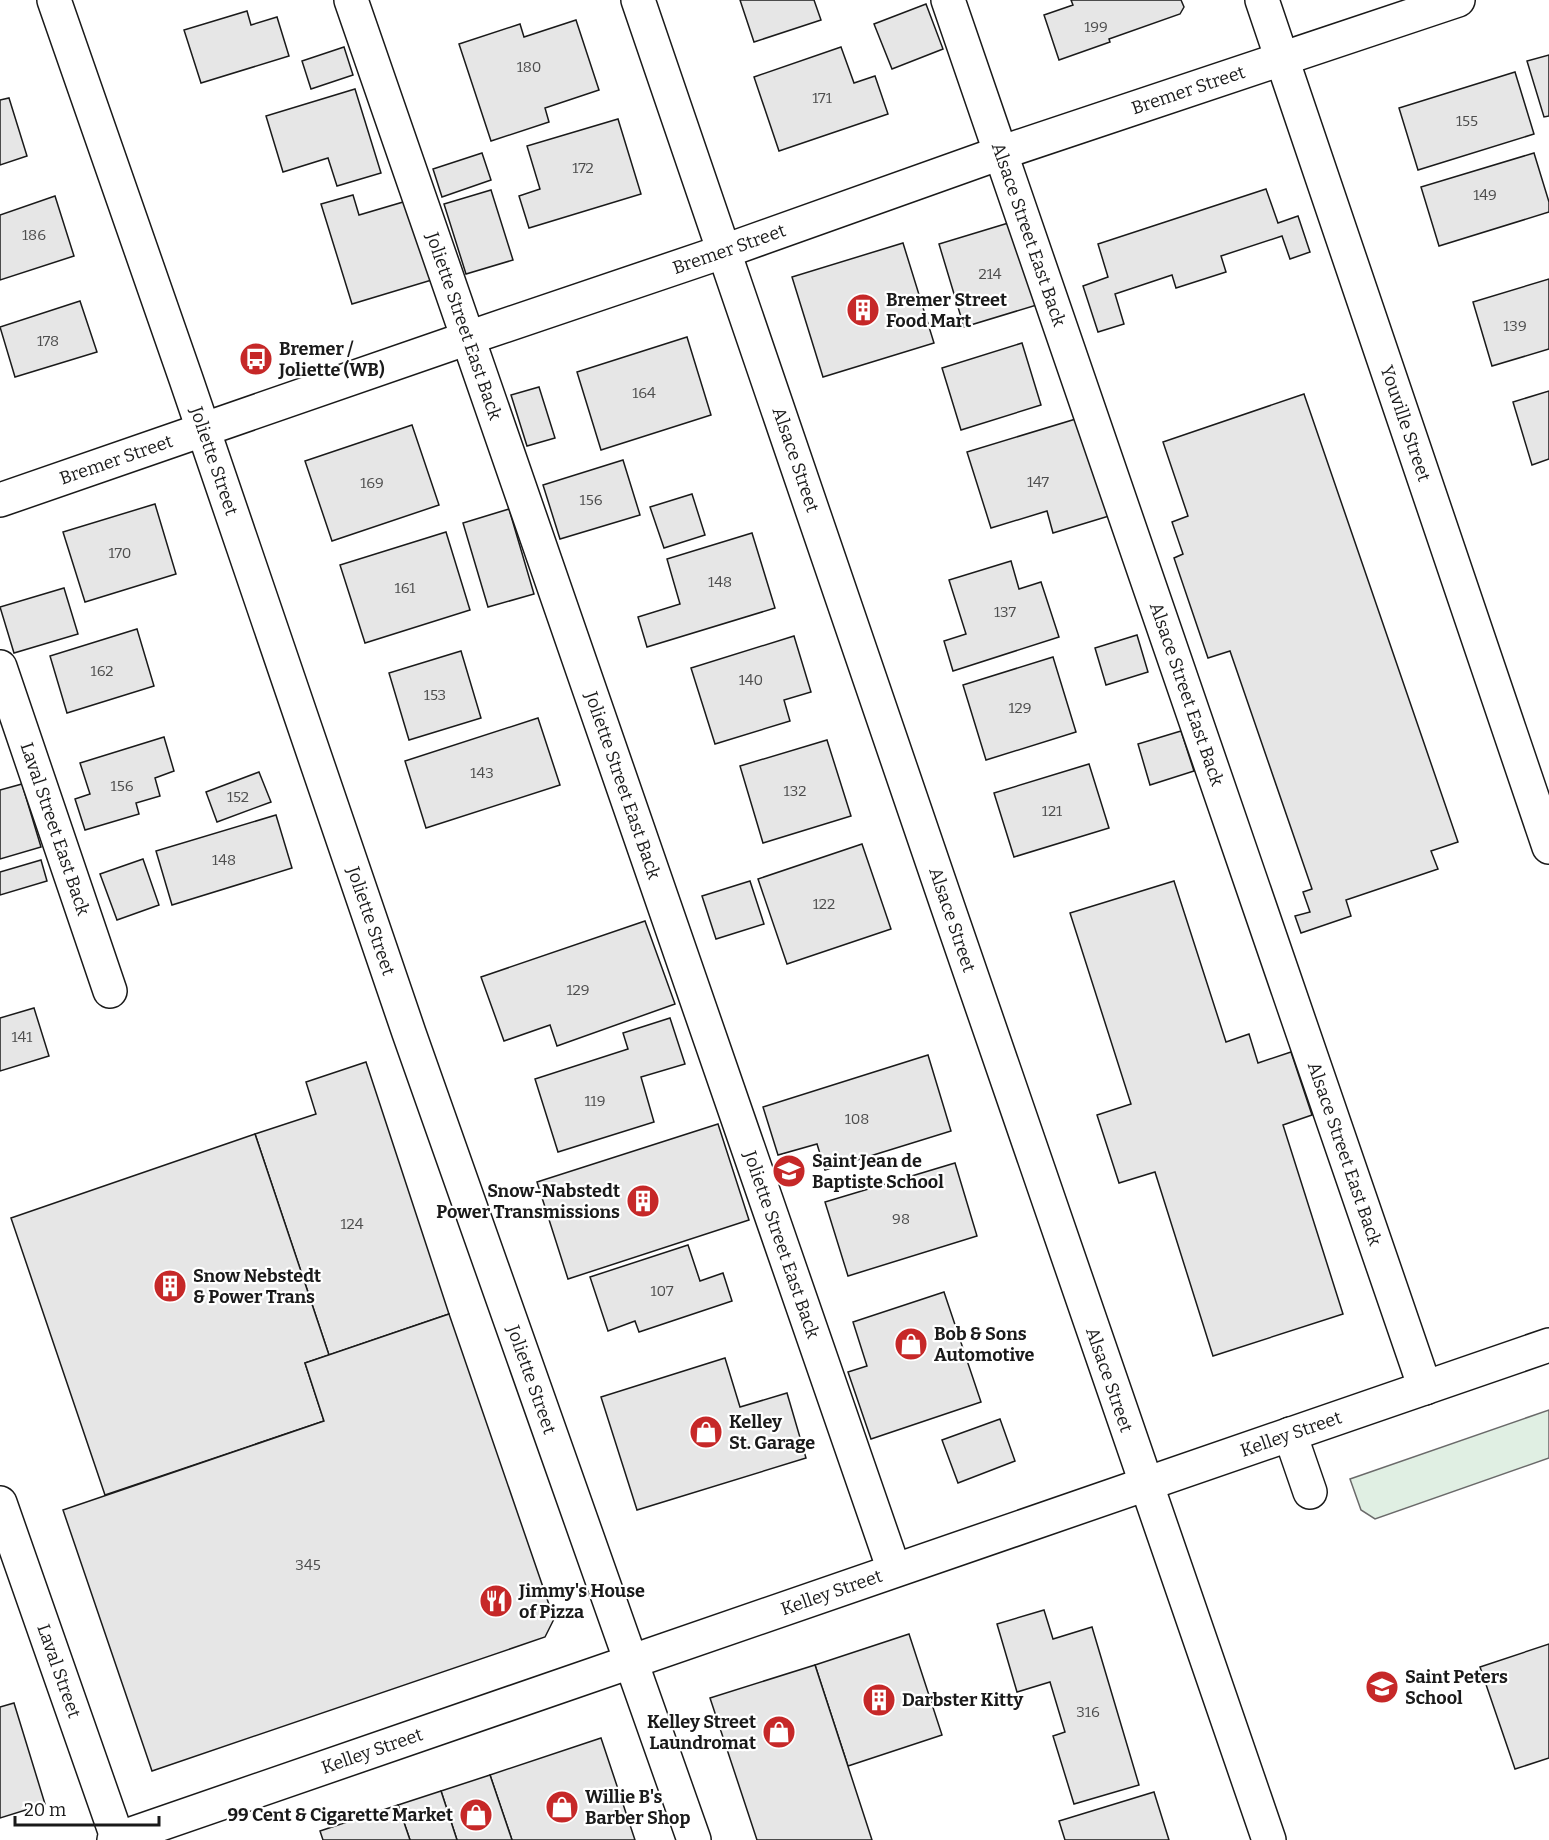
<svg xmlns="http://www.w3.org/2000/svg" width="1549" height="1840" font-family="Bitter,serif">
  <rect width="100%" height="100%" fill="#fff"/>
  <polygon fill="#e0efe3" stroke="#6a6a6a" stroke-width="1.5" points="1549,1410 1549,1458 1375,1519 1361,1510 1350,1479"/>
  <g fill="#e6e6e6" stroke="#1a1a1a" stroke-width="1.5">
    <polygon points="740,0 814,0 821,20 754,42"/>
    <polygon points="1071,0 1181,0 1184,7 1180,14 1109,39 1110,42 1059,60 1044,15 1073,5"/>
    <polygon points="926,4 943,49 892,69 874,24"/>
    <polygon points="247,11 251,25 277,17 289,56 201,83 184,30"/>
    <polygon points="576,20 599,90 545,108 549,122 491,141 459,44 520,24 524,37"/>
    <polygon points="344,47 353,75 311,89 302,61"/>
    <polygon points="841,47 854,83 875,76 888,114 779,151 754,77"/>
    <polygon points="1549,55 1549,116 1544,117 1527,61"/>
    <polygon points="1515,72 1534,134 1418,170 1399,108"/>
    <polygon points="355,89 381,173 337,186 328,158 283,172 266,116"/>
    <polygon points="9,98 27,156 0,165 0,100"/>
    <polygon points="618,119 641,194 529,228 519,196 540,189 527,146"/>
    <polygon points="482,153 491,180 442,197 433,169"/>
    <polygon points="1534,153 1549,202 1549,212 1439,246 1421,187"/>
    <polygon points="1266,189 1278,223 1298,216 1310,252 1290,259 1282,236 1221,256 1226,272 1176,288 1172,275 1115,294 1124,324 1098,332 1083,286 1108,277 1098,244"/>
    <polygon points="491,190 513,260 466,274 444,204"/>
    <polygon points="353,195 359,215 410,200 435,279 352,304 321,204"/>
    <polygon points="55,196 74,256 0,280 0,215"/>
    <polygon points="1015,221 1040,304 964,327 939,244"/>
    <polygon points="903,243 934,343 823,377 792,277"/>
    <polygon points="1549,279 1549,349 1492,366 1473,302"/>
    <polygon points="80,301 97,352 15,377 0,327"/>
    <polygon points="687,337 711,415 601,450 577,372"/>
    <polygon points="1022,343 1041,405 961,430 942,368"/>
    <polygon points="539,387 555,438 527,446 511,395"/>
    <polygon points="1549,391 1549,459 1532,465 1513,402"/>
    <polygon points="1304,394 1458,842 1431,851 1438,869 1346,900 1351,916 1301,933 1295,916 1310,912 1303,892 1312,889 1230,651 1208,658 1174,558 1183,554 1172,522 1188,516 1163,442"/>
    <polygon points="1079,418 1109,516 1053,533 1047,511 991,528 967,452"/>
    <polygon points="412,425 439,505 332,541 305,461"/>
    <polygon points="623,460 640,515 560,539 543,485"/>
    <polygon points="692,494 705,535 664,548 650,507"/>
    <polygon points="155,504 176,574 85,602 63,532"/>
    <polygon points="509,509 534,594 488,607 463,523"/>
    <polygon points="446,532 470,610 365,643 340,565"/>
    <polygon points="752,533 775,608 647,647 638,617 680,604 667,559"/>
    <polygon points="1011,561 1019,589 1041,582 1059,637 953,671 944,641 966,634 949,580"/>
    <polygon points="64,588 78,634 14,653 0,607"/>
    <polygon points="137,629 154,686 67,713 50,656"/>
    <polygon points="1137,635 1148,672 1106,685 1095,648"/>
    <polygon points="794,636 811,692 784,700 790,721 715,744 691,668"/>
    <polygon points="461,651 481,718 409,740 389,673"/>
    <polygon points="1053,657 1076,732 986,760 963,685"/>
    <polygon points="538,718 560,785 426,828 405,761"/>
    <polygon points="1181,731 1194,771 1150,785 1138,744"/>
    <polygon points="164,737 174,771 155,778 160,796 136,803 139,814 85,830 75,799 90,794 80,763"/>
    <polygon points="827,740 851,816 763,843 740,766"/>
    <polygon points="1089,764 1109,828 1014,857 994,793"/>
    <polygon points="259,772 271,802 217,822 206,792"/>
    <polygon points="22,784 41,847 0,859 0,790"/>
    <polygon points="276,815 292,868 172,905 156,851"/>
    <polygon points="862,844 891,929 787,964 758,879"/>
    <polygon points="143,859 159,905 117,920 100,874"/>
    <polygon points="41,860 47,881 0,895 0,872"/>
    <polygon points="750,881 764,924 716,939 702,896"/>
    <polygon points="1174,881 1226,1042 1249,1034 1258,1063 1291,1052 1312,1115 1283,1125 1343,1314 1213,1356 1155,1172 1119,1183 1097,1115 1131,1104 1070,913"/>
    <polygon points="645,921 675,1004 557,1046 550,1025 504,1041 481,977"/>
    <polygon points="34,1008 49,1056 0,1071 0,1018"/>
    <polygon points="670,1018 685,1064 641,1077 654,1122 558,1152 535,1079 628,1049 623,1033"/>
    <polygon points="928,1055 951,1131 825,1170 817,1144 778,1155 763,1107"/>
    <polygon points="366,1062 449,1314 329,1355 255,1134 316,1114 306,1082"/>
    <polygon points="718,1124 749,1220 568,1279 537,1182"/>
    <polygon points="255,1134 329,1355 305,1363 324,1421 105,1495 11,1218"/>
    <polygon points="955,1163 977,1236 848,1276 825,1202"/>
    <polygon points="688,1245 700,1281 723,1273 732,1301 639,1332 635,1321 608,1331 590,1277"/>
    <polygon points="944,1292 981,1402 871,1439 848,1372 867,1366 853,1322"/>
    <polygon points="449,1314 554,1619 545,1637 152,1771 63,1510 324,1421 305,1363"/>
    <polygon points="725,1358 740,1407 787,1393 806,1458 637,1510 601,1397"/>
    <polygon points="1000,1419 1015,1461 958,1483 942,1440"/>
    <polygon points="1044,1610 1053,1639 1092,1627 1139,1785 1074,1804 1053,1736 1065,1732 1050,1682 1017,1692 997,1624"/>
    <polygon points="909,1634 942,1735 848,1766 815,1665"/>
    <polygon points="1549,1644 1549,1758 1515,1769 1480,1667"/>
    <polygon points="815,1665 872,1840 757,1840 710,1698"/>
    <polygon points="14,1703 45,1804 0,1818 0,1707"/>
    <polygon points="601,1738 635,1840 512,1840 490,1775"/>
    <polygon points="490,1775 512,1840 457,1840 441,1791"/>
    <polygon points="441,1791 457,1840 410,1840 398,1805"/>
    <polygon points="1154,1792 1169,1840 1065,1840 1059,1821"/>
    <polygon points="398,1805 410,1840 323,1840 320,1831"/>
  </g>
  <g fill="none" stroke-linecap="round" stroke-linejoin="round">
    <defs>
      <g id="minor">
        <path id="s1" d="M54 0 186 379 409 1033 694 1840"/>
        <path id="s2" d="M351 0 894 1570"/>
        <path id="s3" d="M638 0C850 613 1054 1228 1269 1840"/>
        <path id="s4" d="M948 0 1425 1388"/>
        <path id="s5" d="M1262 0 1549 847"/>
        <path id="s6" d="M0 500 468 338 725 251 1000 153 1458 0"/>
        <path id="s7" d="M0 667 110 991"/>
        <polyline points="1290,1434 1310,1492"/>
        <path id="s8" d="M0 1503 118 1840"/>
        <path id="s9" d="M114 1840 1549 1345"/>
      </g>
    </defs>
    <use href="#minor" stroke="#1a1a1a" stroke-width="36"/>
    <use href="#minor" stroke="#fff" stroke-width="33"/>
  </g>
  <defs>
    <symbol id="building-disc" viewBox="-11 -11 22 22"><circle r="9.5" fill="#c62828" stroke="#fff"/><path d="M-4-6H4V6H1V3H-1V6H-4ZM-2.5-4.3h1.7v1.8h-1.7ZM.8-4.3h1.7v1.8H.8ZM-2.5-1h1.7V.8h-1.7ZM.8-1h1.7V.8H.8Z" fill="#fff"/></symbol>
    <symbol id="bus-disc" viewBox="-11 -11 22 22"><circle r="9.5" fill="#c62828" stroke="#fff"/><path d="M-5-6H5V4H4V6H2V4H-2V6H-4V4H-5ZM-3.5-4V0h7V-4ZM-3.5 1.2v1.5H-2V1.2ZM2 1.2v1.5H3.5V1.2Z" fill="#fff"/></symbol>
    <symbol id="school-disc" viewBox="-11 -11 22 22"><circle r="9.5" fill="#c62828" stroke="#fff"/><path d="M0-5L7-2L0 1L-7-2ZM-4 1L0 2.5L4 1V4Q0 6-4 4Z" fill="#fff"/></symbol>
    <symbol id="shop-disc" viewBox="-11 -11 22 22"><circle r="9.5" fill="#c62828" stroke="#fff"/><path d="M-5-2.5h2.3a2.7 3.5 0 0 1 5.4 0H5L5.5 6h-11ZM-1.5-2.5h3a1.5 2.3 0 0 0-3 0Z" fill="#fff"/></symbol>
    <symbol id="restaurant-disc" viewBox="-11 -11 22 22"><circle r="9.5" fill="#c62828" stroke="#fff"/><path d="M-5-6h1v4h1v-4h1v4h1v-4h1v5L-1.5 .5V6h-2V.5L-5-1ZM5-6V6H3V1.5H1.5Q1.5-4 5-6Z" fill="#fff"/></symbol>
  </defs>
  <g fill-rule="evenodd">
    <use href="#building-disc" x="844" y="291" width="38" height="38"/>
    <use href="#bus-disc" x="237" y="340" width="38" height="38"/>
    <use href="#school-disc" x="770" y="1152" width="38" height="38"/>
    <use href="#building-disc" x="624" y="1182" width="38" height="38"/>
    <use href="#building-disc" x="151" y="1267" width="38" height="38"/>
    <use href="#shop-disc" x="892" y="1325" width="38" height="38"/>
    <use href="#shop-disc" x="687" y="1413" width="38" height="38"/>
    <use href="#restaurant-disc" x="477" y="1582" width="38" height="38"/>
    <use href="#school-disc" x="1363" y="1668" width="38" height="38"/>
    <use href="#building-disc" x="860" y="1681" width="38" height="38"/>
    <use href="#shop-disc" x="760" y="1713" width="38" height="38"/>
    <use href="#shop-disc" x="543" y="1788" width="38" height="38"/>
    <use href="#shop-disc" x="457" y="1796" width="38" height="38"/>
  </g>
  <g text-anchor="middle" stroke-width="4.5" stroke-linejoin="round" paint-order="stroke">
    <g font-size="15" fill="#4d4d4d">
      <text x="1096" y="32">199</text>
      <text x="529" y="72">180</text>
      <text x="822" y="103">171</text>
      <text x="1467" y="126">155</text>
      <text x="583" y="173">172</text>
      <text x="1485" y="200">149</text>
      <text x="34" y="240">186</text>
      <text x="990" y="279">214</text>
      <text x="1515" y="331">139</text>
      <text x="48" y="346">178</text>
      <text x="644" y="398">164</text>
      <text x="1038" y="487">147</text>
      <text x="372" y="488">169</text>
      <text x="591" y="505">156</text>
      <text x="120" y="558">170</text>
      <text x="720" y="587">148</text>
      <text x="405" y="593">161</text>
      <text x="1005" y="617">137</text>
      <text x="102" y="676">162</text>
      <text x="751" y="685">140</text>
      <text x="435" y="700">153</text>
      <text x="1020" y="713">129</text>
      <text x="482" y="778">143</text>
      <text x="122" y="791">156</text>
      <text x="795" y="796">132</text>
      <text x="238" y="802">152</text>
      <text x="1052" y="816">121</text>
      <text x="224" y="865">148</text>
      <text x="824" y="909">122</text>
      <text x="578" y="995">129</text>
      <text x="22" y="1042">141</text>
      <text x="595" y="1106">119</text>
      <text x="857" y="1124">108</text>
      <text x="901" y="1224">98</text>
      <text x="352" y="1229">124</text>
      <text x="662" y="1296">107</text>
      <text x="308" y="1570">345</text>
      <text x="1088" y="1717">316</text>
    </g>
    <g font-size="18" fill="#1a1a1a" stroke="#fff">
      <text dy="6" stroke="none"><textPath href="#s6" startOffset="1257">Bremer Street</textPath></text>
      <text dy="6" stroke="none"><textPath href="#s4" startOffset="248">Alsace Street East Back</textPath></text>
      <text dy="6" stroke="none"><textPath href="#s6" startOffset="771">Bremer Street</textPath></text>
      <text dy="6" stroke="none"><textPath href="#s2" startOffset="345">Joliette Street East Back</textPath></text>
      <text dy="6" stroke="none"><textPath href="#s5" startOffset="447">Youville Street</textPath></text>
      <text dy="6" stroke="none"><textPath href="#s3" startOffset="486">Alsace Street</textPath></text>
      <text dy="6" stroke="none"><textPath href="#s6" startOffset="123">Bremer Street</textPath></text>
      <text dy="6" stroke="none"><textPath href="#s1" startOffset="488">Joliette Street</textPath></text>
      <text dy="6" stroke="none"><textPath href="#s4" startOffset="734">Alsace Street East Back</textPath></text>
      <text dy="6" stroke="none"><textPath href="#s2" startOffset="831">Joliette Street East Back</textPath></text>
      <text dy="6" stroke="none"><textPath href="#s7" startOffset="171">Laval Street East Back</textPath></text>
      <text dy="6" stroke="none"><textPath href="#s3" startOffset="972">Alsace Street</textPath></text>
      <text dy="6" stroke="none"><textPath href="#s1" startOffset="974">Joliette Street</textPath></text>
      <text dy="6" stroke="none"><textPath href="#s4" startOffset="1220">Alsace Street East Back</textPath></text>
      <text dy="6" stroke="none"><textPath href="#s2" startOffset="1317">Joliette Street East Back</textPath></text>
      <text dy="6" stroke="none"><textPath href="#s1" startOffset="1460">Joliette Street</textPath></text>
      <text dy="6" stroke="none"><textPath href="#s3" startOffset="1458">Alsace Street</textPath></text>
      <text dy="6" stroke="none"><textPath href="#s9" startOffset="1245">Kelley Street</textPath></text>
      <text dy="6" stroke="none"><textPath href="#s9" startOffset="759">Kelley Street</textPath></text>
      <text dy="6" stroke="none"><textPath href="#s8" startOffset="178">Laval Street</textPath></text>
      <text dy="6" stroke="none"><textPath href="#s9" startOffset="273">Kelley Street</textPath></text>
    </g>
    <g font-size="18" font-weight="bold" fill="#1a1a1a" stroke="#fff" text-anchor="start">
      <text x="886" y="306">Bremer Street<tspan x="886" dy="21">Food Mart</tspan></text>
      <text x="279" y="355">Bremer /<tspan x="279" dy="21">Joliette (WB)</tspan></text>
      <text x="812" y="1167">Saint Jean de<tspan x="812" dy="21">Baptiste School</tspan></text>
      <text x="620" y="1197" text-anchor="end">Snow-Nabstedt<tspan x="620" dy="21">Power Transmissions</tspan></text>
      <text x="193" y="1282">Snow Nebstedt<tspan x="193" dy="21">&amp; Power Trans</tspan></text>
      <text x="934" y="1340">Bob &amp; Sons<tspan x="934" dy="21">Automotive</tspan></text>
      <text x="729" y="1428">Kelley<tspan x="729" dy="21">St. Garage</tspan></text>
      <text x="519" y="1597">Jimmy's House<tspan x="519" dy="21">of Pizza</tspan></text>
      <text x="1405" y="1683">Saint Peters<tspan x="1405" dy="21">School</tspan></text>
      <text x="902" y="1706">Darbster Kitty</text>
      <text x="756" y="1728" text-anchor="end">Kelley Street<tspan x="756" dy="21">Laundromat</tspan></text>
      <text x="585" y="1803">Willie B's<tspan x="585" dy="21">Barber Shop</tspan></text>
      <text x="453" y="1821" text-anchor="end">99 Cent &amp; Cigarette Market</text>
    </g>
  </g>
  <path d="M15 1816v9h144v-9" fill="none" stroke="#1a1a1a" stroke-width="3"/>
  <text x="24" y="1816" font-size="18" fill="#1a1a1a" stroke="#ffffff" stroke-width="4.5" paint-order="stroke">20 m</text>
</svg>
